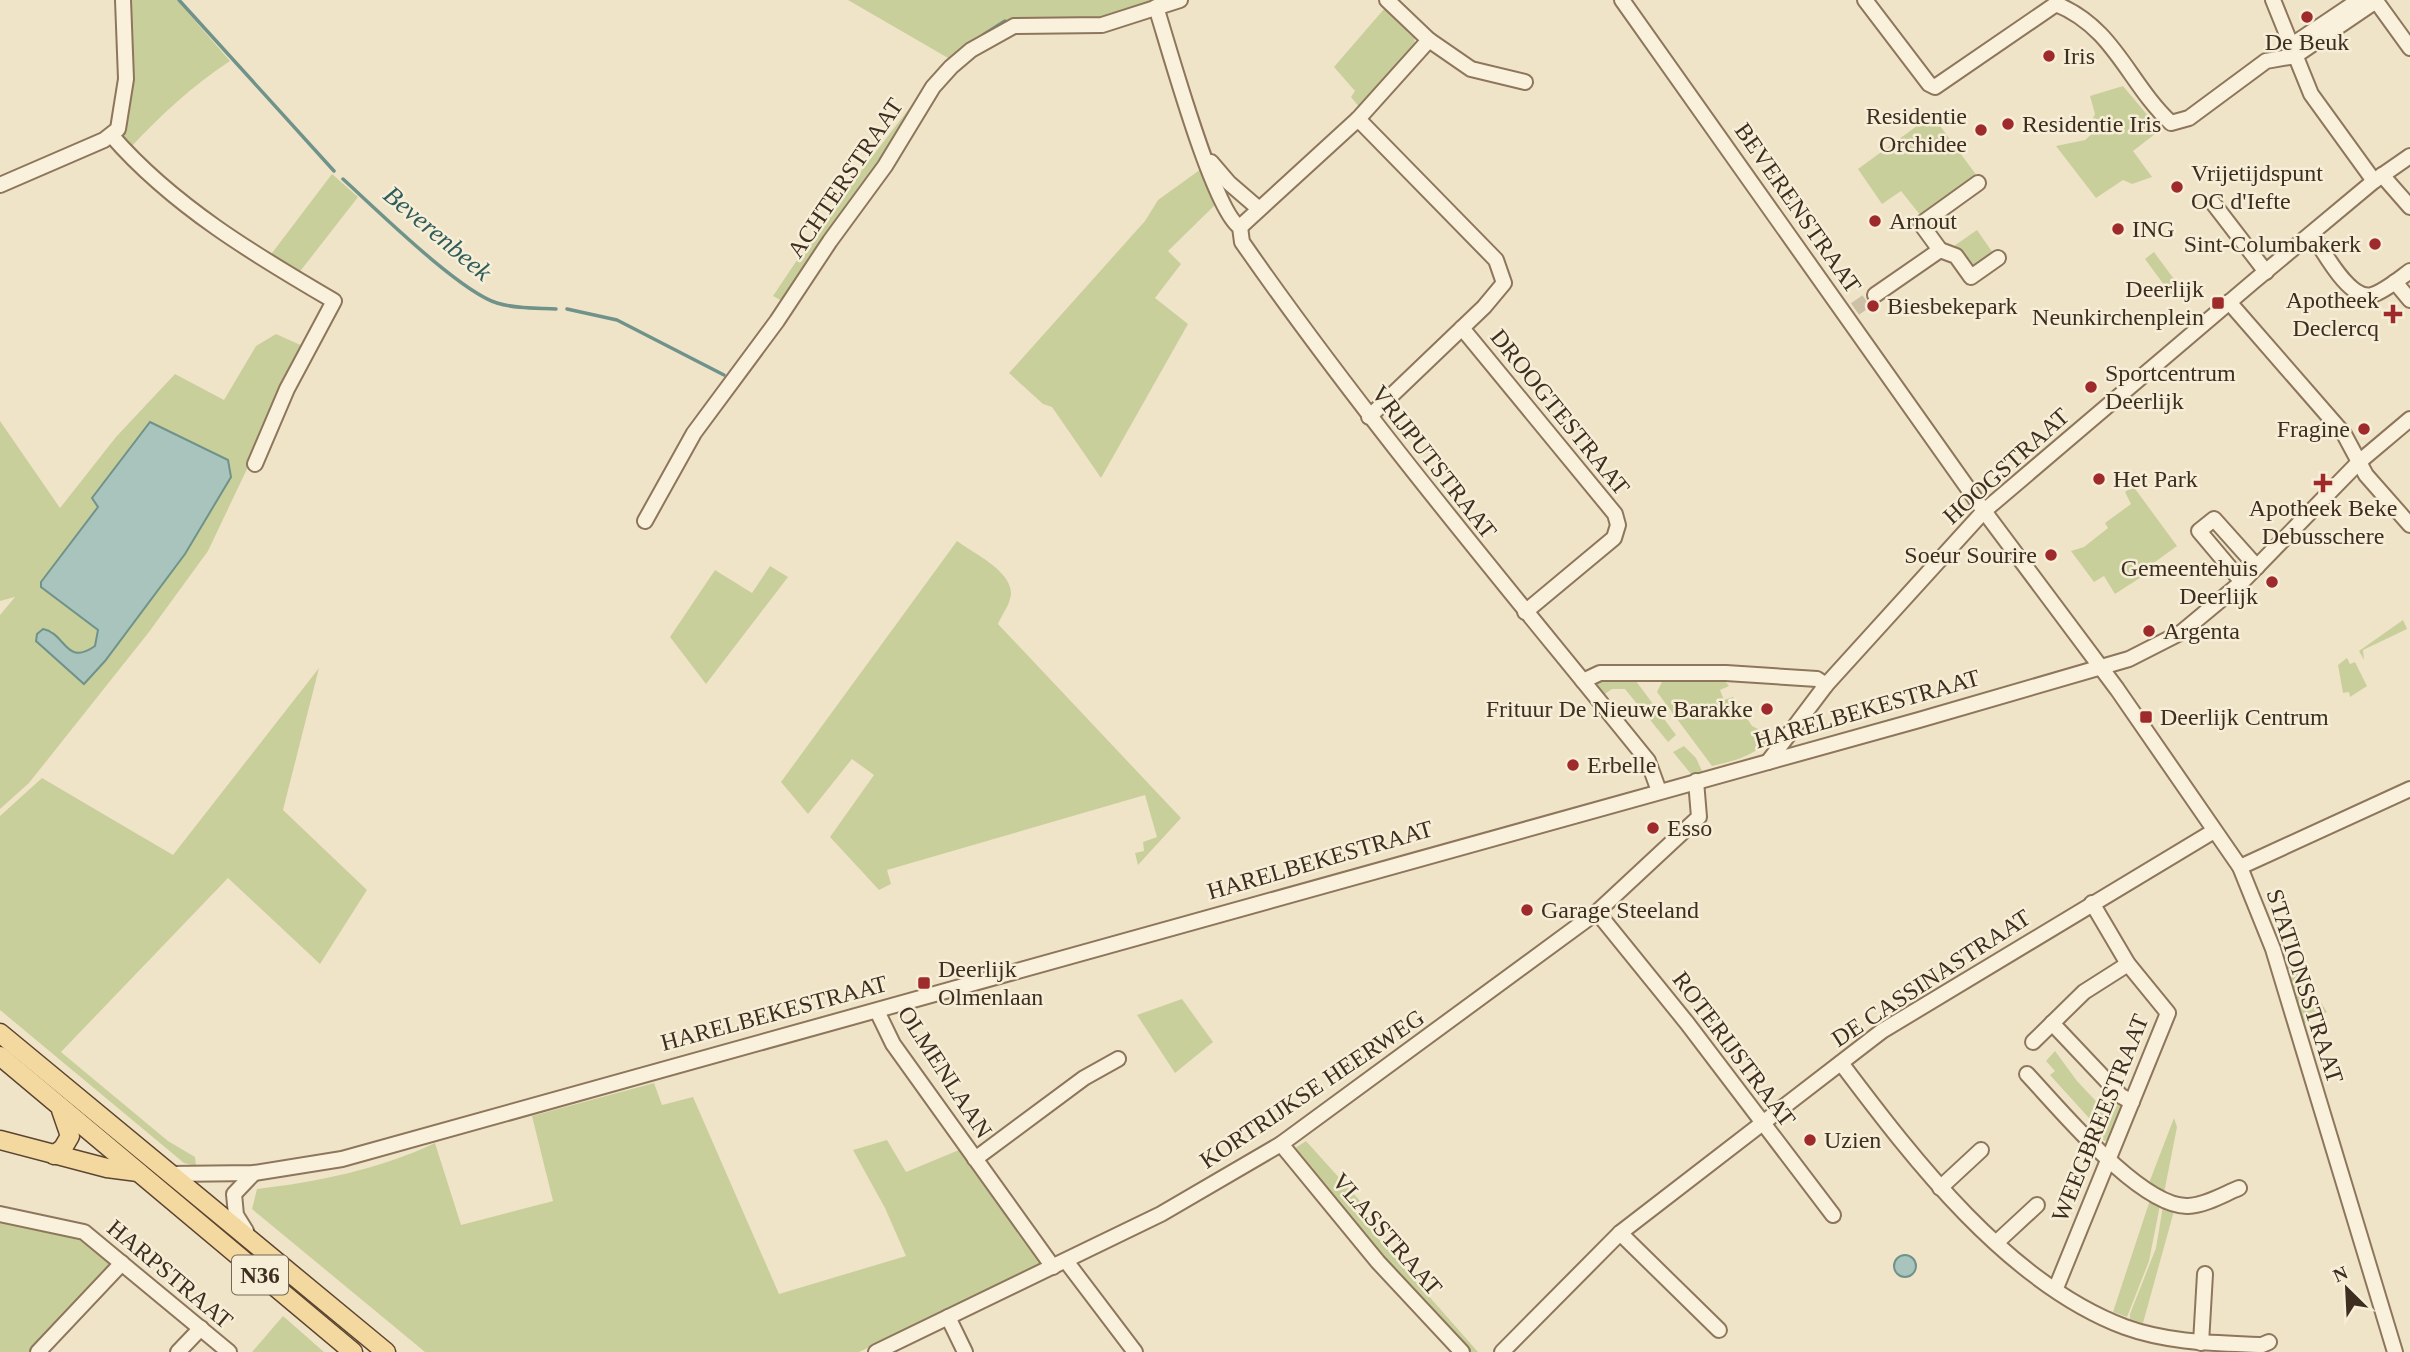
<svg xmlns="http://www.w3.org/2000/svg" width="2410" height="1352" font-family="Georgia,serif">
  <rect width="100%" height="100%" fill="#f0e4c8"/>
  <g fill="#c9cf9b" fill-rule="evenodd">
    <path d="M127 0H177L230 61C192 86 161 115 130 148H126L122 134Z"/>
    <polygon points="848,0 1154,0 1101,19 1029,19 952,59 784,302 773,296 825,218 948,58"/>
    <polygon points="1384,9 1414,31 1415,48 1360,108 1351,97 1355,91 1334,67"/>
    <polygon points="2123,86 2160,130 2133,151 2152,177 2132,184 2123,180 2096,198 2056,146 2085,140 2095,131 2093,118 2095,114 2090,96"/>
    <polygon points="1932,115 1977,176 1921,216 1901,191 1882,204 1858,169"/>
    <polygon points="1201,169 1215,205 1168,251 1181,264 1155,298 1188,324 1101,478 1052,407 1043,404 1009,373 1145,221 1158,200"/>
    <polygon points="332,174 358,197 298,274 269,257"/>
    <polygon points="1977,230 1993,253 1970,269 1954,246"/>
    <polygon points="2154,252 2182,290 2173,297 2145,259"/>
    <path d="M276 334 305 347 208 551 149 632 29 783 0 809V615L15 597 0 601V421L60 508 116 437 175 374 224 400 256 346ZM150 422 140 613 85 684 36 641 51 630C65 645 74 661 95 647L98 630 41 587V582L98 507 93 497Z"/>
    <polygon points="2133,486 2177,546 2144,570 2146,574 2115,594 2104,576 2094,582 2071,551 2084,547 2108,528 2105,523 2131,504 2125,492"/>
    <path d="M957 541C973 553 1012 571 1011 594 1010 605 1002 614 998 624L1181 818 1138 865 1135 853 1144 851 1143 842 1157 837 1145 795 887 870 891 884 879 890 830 837 874 775 852 759 808 814 781 782Z"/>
    <polygon points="770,566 788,577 706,684 670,637 715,570 752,593"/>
    <polygon points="2403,620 2407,629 2363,650 2364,660 2359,651"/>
    <polygon points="2347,658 2350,664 2355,662 2367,686 2350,697 2349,692 2343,693 2338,665"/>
    <polygon points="319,668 283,810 367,890 320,964 228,878 61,1052 168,1141 195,1157 196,1166 184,1163 0,1010 0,816 42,778 173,855"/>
    <polygon points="1633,677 1676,735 1668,742 1625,689 1612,689 1602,696 1592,683 1594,679"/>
    <path d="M1697 677 1724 680 1729 686 1720 690 1724 700 1733 697 1752 726 1772 736C1757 755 1735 761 1712 766L1657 692 1662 682Z"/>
    <polygon points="1684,746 1696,758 1702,771 1691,774 1673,752"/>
    <polygon points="2291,964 2296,964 2327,1012 2301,1025 2287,969"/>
    <polygon points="1182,999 1213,1042 1175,1073 1137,1015"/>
    <polygon points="2055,1051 2077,1081 2108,1114 2120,1103 2124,1107 2113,1136 2105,1141 2093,1133 2098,1128 2050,1075 2055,1071 2046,1061"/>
    <path d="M654 1083 662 1105 693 1097 779 1294 906 1256 885 1208 853 1150 887 1140 906 1172 959 1150 1042 1265 859 1352H425L252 1209 257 1189C317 1182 380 1169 435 1143L461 1225 553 1201 532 1116Z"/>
    <polygon points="2174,1118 2177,1127 2164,1193 2149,1183"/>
    <polygon points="1306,1141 1360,1201 1352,1209 1478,1352 1470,1352 1291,1151"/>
    <polygon points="2150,1200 2160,1205 2149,1261 2127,1317 2113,1312"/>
    <polygon points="2163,1206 2174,1211 2143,1323 2130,1319 2130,1314 2156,1248"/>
    <polygon points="0,1220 78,1236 114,1263 32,1352 0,1352"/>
    <polygon points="283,1316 324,1352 252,1352"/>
  </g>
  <g fill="#a9c4bc" stroke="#6f938a" stroke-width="2">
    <path d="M150 422 228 460 231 477 185 554 105 661 84 684 36 641 37 634 43 629C66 633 65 667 95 646L98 630 41 587V582L98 507 92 498Z"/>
    <circle cx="1905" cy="1266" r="11"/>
  </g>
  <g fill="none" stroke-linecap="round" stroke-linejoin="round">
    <g stroke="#6f938a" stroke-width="3.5">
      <polyline points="179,0 334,171"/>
      <polyline points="983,35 1005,21"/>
      <path d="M343 179C376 209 459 291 497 303 516 309 537 308 556 309"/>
      <polyline points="567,309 617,320 724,375"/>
    </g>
    <polyline stroke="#ccc0a6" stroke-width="14" stroke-dasharray="14 7" stroke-linecap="butt" points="1855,309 1875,295"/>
    <defs>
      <g id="minor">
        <polyline points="1387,0 1429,40 1471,69 1525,82"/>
        <polyline points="1622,0 1984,511 2117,689 2240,867 2273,949 2395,1352"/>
        <path d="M1865 0 1929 84 1935 87 2056 4C2115 28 2128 83 2171 123L2189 118 2266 61 2295 56 2376 1 2410 48"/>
        <polyline points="2273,0 2311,94 2374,181"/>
        <path d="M1156 7C1168 44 1214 213 1240 227L1242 242C1368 423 1510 590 1648 761L1659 791"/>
        <polyline points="2289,47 2359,0"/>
        <polyline points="1358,119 1496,260 1504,283 1484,307 1369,417"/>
        <path d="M112 136C173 206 255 255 334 301L287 389 255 464"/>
        <polyline points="1211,162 1229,183 1258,208"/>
        <polyline points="2382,175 2410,207"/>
        <polyline points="0,185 104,140 118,129 126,79 123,0"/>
        <polyline points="2213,203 2266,272"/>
        <polyline points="1240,227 1358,119 1429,40"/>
        <path d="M2312 234C2323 250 2349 301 2372 295 2385 291 2399 279 2410 271"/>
        <polyline points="1940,250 1921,224 1978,183"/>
        <polyline points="2395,282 2410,300"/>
        <polyline points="1875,295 1940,250 1956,256 1971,277 1998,258"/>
        <polyline points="2229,302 2344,434 2366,475 2410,525"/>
        <polyline points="1462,328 1615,514 1618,525 1614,538 1525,612"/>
        <polyline points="645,521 694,433 777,321 830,241 885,166 933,87 951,67 971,50 1014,26 1102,25 1180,0"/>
        <polyline points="2242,582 2199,531 2214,519 2257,567"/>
        <polyline points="1583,681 1600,673 1726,673 1817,679 1826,685"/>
        <polyline points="1768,762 1826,685 1984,511 2253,282 2374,181 2410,156"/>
        <polyline points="2240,867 2410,789"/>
        <polyline points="1597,912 1687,1023 1833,1215"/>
        <polyline points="877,1011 893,1044 1053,1267"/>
        <polyline points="2052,1023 2121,1096 2132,1102"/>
        <polyline points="2033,1042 2084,992 2128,964"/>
        <path d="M1841 1063C1914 1160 2008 1283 2125 1327 2169 1343 2215 1343 2262 1345L2269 1342"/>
        <path d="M2027 1074C2059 1108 2141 1208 2188 1206 2206 1205 2224 1194 2239 1188"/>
        <polyline points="1281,1144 1378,1262 1462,1352"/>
        <polyline points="975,1159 1084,1078 1118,1059"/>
        <polyline points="170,1174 254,1173 342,1159 1919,720 2129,659 2182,632 2242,582 2359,462 2410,419"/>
        <polyline points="1940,1188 1981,1150"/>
        <polyline points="0,1214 84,1232 229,1352"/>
        <polyline points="246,1231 236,1215 234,1194 254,1173"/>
        <polyline points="1620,1233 1719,1330"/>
        <polyline points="1997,1242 2037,1205"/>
        <polyline points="1066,1261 1135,1352"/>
        <polyline points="2056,1288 2168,1013 2128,964 2092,903"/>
        <polyline points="948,1317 965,1352"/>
        <polyline points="2201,1343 2205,1274"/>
        <polyline points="38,1352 122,1263"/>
        <polyline points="178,1352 201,1328"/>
        <polyline points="876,1352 1161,1214 1281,1144 1597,912 1699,817 1696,781"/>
        <polyline points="1502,1352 1620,1233 1882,1031 2214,831"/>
      </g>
      <g id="major">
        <polyline points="0,1033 386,1352"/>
        <polyline points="0,1056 353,1352"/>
        <polyline points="0,1140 107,1168 138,1172"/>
        <polyline points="54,1155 63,1148 70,1136 61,1110"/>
      </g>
    </defs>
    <use href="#minor" stroke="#8d765c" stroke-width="18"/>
    <use href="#major" stroke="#5b4430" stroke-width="21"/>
    <use href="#minor" stroke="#faf1dc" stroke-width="14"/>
    <use href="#major" stroke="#f3d9a0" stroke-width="18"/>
  </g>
  <g fill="#9e2a2b" stroke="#f7eed8" stroke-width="2.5">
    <circle cx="2307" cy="17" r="7"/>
    <circle cx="2049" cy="56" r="7"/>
    <circle cx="2008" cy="124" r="7"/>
    <circle cx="1981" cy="130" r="7"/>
    <circle cx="2177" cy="187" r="7"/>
    <circle cx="1875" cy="221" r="7"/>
    <circle cx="2118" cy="229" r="7"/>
    <circle cx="2375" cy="244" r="7"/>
    <rect x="2211" y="296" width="14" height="14" rx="3.5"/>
    <circle cx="1873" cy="306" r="7"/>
    <path d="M2389.5 303.5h7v7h7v7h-7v7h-7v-7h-7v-7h7z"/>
    <circle cx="2091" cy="387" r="7"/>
    <circle cx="2364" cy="429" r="7"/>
    <circle cx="2099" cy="479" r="7"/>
    <path d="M2319.5 472.5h7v7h7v7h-7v7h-7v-7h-7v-7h7z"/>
    <circle cx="2051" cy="555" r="7"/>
    <circle cx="2272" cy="582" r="7"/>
    <circle cx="2149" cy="631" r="7"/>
    <circle cx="1767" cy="709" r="7"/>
    <rect x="2139" y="710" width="14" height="14" rx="3.5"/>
    <circle cx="1573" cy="765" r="7"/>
    <circle cx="1653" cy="828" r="7"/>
    <circle cx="1527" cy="910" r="7"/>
    <rect x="917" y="976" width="14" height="14" rx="3.5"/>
    <circle cx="1810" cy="1140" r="7"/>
  </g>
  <g text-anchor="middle" stroke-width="5" stroke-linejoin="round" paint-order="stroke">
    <rect fill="#f7eed8" stroke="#756857" stroke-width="2" x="232" y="1255.5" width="56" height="39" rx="5"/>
    <g font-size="23" font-weight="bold" fill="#3d2e20">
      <text x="260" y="1283">N36</text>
    </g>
    <g font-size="24" fill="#3d2e20" stroke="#f7eed8" text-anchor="start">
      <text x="2307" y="50" text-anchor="middle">De Beuk</text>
      <text x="2063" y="64">Iris</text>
      <text x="1967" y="124" text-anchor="end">Residentie<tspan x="1967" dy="28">Orchidee</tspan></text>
      <text x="2022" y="132">Residentie Iris</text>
      <text x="2191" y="181">Vrijetijdspunt<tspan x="2191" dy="28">OC d'Iefte</tspan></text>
      <text x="1889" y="229">Arnout</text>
      <text x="2132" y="237">ING</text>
      <text x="2361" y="252" text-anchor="end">Sint-Columbakerk</text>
      <text x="2204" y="297" text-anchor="end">Deerlijk<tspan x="2204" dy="28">Neunkirchenplein</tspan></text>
      <text x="2379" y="308" text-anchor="end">Apotheek<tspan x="2379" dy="28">Declercq</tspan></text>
      <text x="1887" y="314">Biesbekepark</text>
      <text x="2105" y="381">Sportcentrum<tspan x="2105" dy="28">Deerlijk</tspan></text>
      <text x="2350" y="437" text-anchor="end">Fragine</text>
      <text x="2113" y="487">Het Park</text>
      <text x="2323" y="516" text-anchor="middle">Apotheek Beke<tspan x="2323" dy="28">Debusschere</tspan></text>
      <text x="2037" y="563" text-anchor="end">Soeur Sourire</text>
      <text x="2258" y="576" text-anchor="end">Gemeentehuis<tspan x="2258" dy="28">Deerlijk</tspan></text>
      <text x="2163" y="639">Argenta</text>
      <text x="1753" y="717" text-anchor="end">Frituur De Nieuwe Barakke</text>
      <text x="2160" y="725">Deerlijk Centrum</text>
      <text x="1587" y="773">Erbelle</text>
      <text x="1667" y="836">Esso</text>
      <text x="1541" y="918">Garage Steeland</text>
      <text x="938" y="977">Deerlijk<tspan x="938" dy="28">Olmenlaan</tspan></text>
      <text x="1824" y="1148">Uzien</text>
    </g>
    <g font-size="24" fill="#3d2e20" stroke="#f7eed8">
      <text transform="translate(845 178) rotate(-56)" y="8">ACHTERSTRAAT</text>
      <text transform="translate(1798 208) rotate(55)" y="8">BEVERENSTRAAT</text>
      <text transform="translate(1560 412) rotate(51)" y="8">DROOGTESTRAAT</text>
      <text transform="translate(1434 462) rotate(52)" y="8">VRIJPUTSTRAAT</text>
      <text transform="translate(2006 466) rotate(-42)" y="8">HOOGSTRAAT</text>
      <text transform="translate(1867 709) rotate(-16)" y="8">HARELBEKESTRAAT</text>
      <text transform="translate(1320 860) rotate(-16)" y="8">HARELBEKESTRAAT</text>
      <text transform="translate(1931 978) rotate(-33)" y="8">DE CASSINASTRAAT</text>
      <text transform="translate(2305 986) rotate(72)" y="8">STATIONSSTRAAT</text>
      <text transform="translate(774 1013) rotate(-15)" y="8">HARELBEKESTRAAT</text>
      <text transform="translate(1734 1049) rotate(53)" y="8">ROTERIJSTRAAT</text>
      <text transform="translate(945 1072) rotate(57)" y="8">OLMENLAAN</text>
      <text transform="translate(1312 1089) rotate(-34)" y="8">KORTRIJKSE HEERWEG</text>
      <text transform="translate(2100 1118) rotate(-68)" y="8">WEEGBREESTRAAT</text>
      <text transform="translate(1387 1234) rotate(49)" y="8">VLASSTRAAT</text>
      <text transform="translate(170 1274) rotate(40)" y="8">HARPSTRAAT</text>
    </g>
    <g font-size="26" font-style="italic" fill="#2f5d5a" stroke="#f7eed8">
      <text transform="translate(438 233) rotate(40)" y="9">Beverenbeek</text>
    </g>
  </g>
  <g transform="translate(2347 1289) rotate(336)" stroke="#f7eed8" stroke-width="5" paint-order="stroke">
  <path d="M0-5L12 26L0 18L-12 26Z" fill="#3d2e20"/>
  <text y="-10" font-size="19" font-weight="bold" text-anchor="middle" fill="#3d2e20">N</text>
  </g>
</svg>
